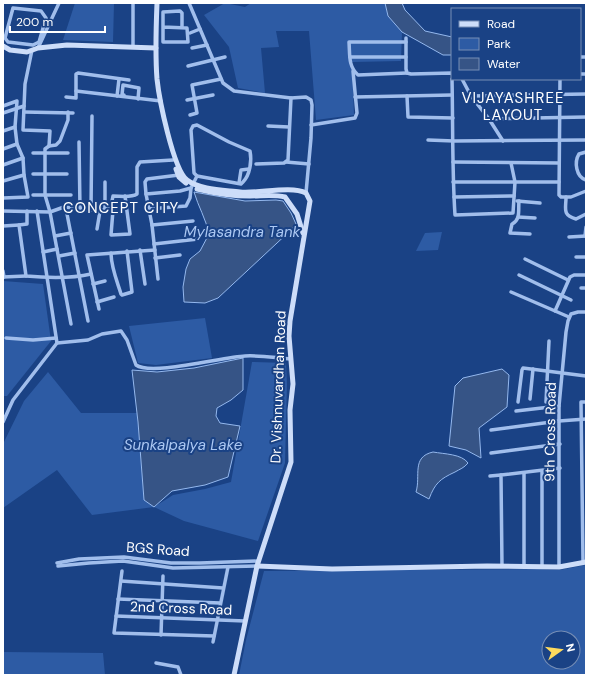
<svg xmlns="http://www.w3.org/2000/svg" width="589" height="678" font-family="'DM Sans',sans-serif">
  <rect width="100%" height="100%" fill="#1a4285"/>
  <g fill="#2d5ba4" fill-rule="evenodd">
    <polygon points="75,3 114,3 113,42 63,40"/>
    <polygon points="225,3 245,7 251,3 385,3 388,16 402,32 401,61 352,62 354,115 316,120 309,31 276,31 279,47 261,48 265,93 238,88 229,47 204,15"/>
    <polygon points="442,232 438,250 416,251 425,233"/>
    <polygon points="3,281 43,284 51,341 7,396 3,396"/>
    <polygon points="205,318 212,358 156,365 138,363 129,326"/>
    <polygon points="252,362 286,363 287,384 285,463 258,541 184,521 154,507 92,515 57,470 3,508 3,444 24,401 48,372 81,413 137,413 144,500 154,507 173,495 205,489 231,482"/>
    <path d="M586 565V675H239L246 640 264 571 539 569 559 570ZM549 638H573V662H549Z"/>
    <polygon points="3,652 103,653 105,675 3,675"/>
  </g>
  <g fill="#365486" stroke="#94b8ee">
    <polygon points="385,3 402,3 405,10 425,31 452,37 452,55 443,55 402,32 388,16"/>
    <path d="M194 192 245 201 276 200 283 201 291 213 296 224 291 230 218 298 205 303 184 302 183 287 186 269 190 259 200 251 209 234C206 219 198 206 194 192Z"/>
    <polygon points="243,358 243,390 231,400 217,408 216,416 220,423 240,426 228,477 205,485 172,491 154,507 144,500 138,422 132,370 157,372 194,368"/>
    <polygon points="502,369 509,375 507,407 479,428 481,458 466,450 449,446 455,386 463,378"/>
    <path d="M433 452C444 454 462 454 468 463 464 468 460 469 455 472 440 479 435 483 429 499L416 492C421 476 411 457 433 452Z"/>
  </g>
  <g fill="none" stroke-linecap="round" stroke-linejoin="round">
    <g stroke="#a1beec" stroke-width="3.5">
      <polyline points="189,3 223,83 234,91 291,98 306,97 311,100 312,105 311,138 306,193"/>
      <polygon points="13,8 41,11 46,18 39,42 33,45 8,42 5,38"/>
      <polyline points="163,27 187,28 188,42 163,42 163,12 180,11 182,13 182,28"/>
      <polyline points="190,33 200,29"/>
      <polyline points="406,38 406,69 407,73 411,74 452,73 452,74"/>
      <path d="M406 42H349C350 55 348 66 358 75L407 73"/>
      <polyline points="133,47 133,3"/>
      <polyline points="38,48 59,3"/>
      <polyline points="192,48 207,45"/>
      <polyline points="32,50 25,84 23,130 50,131 49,146 45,149 45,195 50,212 71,324"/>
      <polyline points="350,57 406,57"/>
      <polyline points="580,57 586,57"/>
      <polyline points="188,66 225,57"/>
      <polyline points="580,74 586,74"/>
      <path d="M452 79C453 124 452 170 455 215L513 213 515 182 511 163"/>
      <polyline points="462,79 471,96 489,119 503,141"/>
      <polyline points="560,79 559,195 561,197 571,197 586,191"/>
      <polyline points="76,91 161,101"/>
      <polyline points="124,95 122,95 123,85 139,88 138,99"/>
      <polyline points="117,96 119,79"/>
      <polyline points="407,96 408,117 453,118"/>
      <polyline points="471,96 586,94"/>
      <polyline points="66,97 76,98 76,74 78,73 129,80"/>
      <polyline points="355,97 452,95"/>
      <polyline points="187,100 213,95"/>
      <polyline points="3,106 17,101 15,127 17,144 23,158 24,175 28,197 3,198"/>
      <polyline points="24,112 73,113"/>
      <polyline points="3,113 24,106"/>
      <polyline points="190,115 197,113 192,85 221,79"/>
      <polyline points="489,119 586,117"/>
      <path d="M197 125 229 142 250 151C252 161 250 175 243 182L241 184 197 176 194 173 191 130 193 126Z"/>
      <polyline points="311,125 355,118 357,113 353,71"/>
      <polyline points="268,126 289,127"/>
      <polyline points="3,131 15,127"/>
      <polyline points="428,140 454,141 586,140"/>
      <polyline points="79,142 80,209"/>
      <polyline points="49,146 56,145 60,141 68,120 68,112"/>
      <polyline points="3,149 17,144"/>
      <path d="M586 152 579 154C574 162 576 177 586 180"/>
      <polyline points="33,153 68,153"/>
      <polyline points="286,162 309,164"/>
      <polyline points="453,162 559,163"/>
      <polyline points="256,164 284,163 288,160 291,98"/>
      <polyline points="3,165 23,158"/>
      <polyline points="33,174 67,174"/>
      <polyline points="3,181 24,175"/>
      <polyline points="105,182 105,210"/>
      <polyline points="453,182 559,182"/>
      <polyline points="239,183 241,170 249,169"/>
      <polyline points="146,194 145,182 147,179 179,175"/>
      <polyline points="33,195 71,195"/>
      <polyline points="454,197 514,196"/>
      <path d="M566 197C566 209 562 215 576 219L586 214"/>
      <polyline points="517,201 540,203"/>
      <path d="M519 201C518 210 521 220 512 224L510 233 530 234"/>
      <polyline points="111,206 113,210 111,235 130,234 125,196"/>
      <polyline points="148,209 186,206 190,198 191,188"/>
      <polyline points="91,210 92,116"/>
      <path d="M3 211 50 212 64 207 99 211 109 208 111 206 113 196C121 196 131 198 137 194V167L140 162 173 160"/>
      <path d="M27 211V224L19 225 26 276C48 278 70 279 91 274"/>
      <polyline points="67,214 88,321"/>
      <polyline points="518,217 535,218"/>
      <polyline points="152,225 193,221"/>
      <polyline points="3,226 19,225"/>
      <polyline points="97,229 100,211"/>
      <polyline points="55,236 71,233"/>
      <polyline points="585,236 586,227"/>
      <polyline points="569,237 586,236"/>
      <polyline points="154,244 198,239"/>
      <polyline points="140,250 145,284"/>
      <polyline points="43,252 57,249"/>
      <path d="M111 253C111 267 117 281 121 294L122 295 132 292 127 251"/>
      <polyline points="59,256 75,253"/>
      <polyline points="576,257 586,257"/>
      <polyline points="155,258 180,255"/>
      <polyline points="525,259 568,280"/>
      <polyline points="3,271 4,277"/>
      <polyline points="519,275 571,300"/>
      <polyline points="3,277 26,276"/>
      <polyline points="158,279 152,225 146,194 180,191 191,188 197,176"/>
      <polyline points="93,284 105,281"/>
      <polyline points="581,288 586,288"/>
      <polyline points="511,292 569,317"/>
      <polyline points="97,302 114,297"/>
      <polyline points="99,309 87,255 155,250"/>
      <polyline points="555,311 570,277 574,275 586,275"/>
      <polyline points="6,338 33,340 56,338"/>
      <path d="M57 343 88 340 102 334 121 331 127 340 136 365C151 376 223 357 245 356 260 355 276 358 291 359"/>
      <polyline points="530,399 533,369"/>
      <polyline points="518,402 522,370 523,368 586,376"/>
      <polyline points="546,402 549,341"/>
      <polyline points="516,411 559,406"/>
      <polyline points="3,422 13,400 57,343 37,211"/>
      <polyline points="491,430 559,421 586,419"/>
      <polyline points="491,453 560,444"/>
      <polyline points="490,476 501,475"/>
      <polyline points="583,562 581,402 586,402"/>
      <polyline points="57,563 79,559 124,557 171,563 200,563 258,561"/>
      <polyline points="58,566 89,563 123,561 173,568 257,566"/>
      <polyline points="502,566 501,475 560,468"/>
      <polyline points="524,566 524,473"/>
      <polyline points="542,566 542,471"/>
      <polyline points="559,567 559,406 566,332 568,321 571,314 578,312 586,312"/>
      <polyline points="122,571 114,633 214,636"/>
      <polyline points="121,581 223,588"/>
      <polyline points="118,599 220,603"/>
      <polyline points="116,616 245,621"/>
      <polyline points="161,635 163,576"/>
      <polyline points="213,642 228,567"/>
      <polyline points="156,663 178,667 181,675"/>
    </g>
    <g stroke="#cdddf9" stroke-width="5">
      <path d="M157 3C156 28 155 54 157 79 159 98 173 169 187 180 200 190 224 190 240 192 258 194 291 185 306 193L310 201 290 321 289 336 293 384 290 410 291 462 257 566 234 675"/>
      <polyline points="3,46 10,50 27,52 38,48 67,45 156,48"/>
      <polyline points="176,169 179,177 186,183"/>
      <path d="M197 189C214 193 233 196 250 196 262 196 274 194 285 197L297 214 303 233"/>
      <polyline points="257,566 332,569 487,566 559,567 586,562"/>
    </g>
  </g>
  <g text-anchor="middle" stroke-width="4" stroke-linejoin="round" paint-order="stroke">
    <g font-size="14" fill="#fff" stroke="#1a4285">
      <text transform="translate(278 387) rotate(-88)" y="5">Dr. Vishnuvardhan Road</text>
      <text transform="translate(550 432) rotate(-89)" y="5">9th Cross Road</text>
      <text transform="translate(158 549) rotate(4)" y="5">BGS Road</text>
      <text transform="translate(181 608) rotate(2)" y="5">2nd Cross Road</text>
    </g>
    <g font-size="15" letter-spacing="1" fill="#fff" stroke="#1a4285">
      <text x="513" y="103">VIJAYASHREE<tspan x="513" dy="17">LAYOUT</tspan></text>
      <text x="121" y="213">CONCEPT CITY</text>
    </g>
    <g font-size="15" font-style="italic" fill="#acc8f3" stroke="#1a4285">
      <text x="242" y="237">Mylasandra Tank</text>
      <text x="183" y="450">Sunkalpalya Lake</text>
    </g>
  </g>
  <rect width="589" height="678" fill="none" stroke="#ffffff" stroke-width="8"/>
  <rect x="451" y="8" width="130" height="72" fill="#1a4285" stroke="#768eb6"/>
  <rect x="459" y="21" width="20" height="6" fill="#cdddf9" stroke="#768eb6"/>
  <text x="487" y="28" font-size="12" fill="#ffffff">Road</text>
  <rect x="459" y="38" width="20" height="12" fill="#2d5ba4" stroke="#768eb6"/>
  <text x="487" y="48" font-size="12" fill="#ffffff">Park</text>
  <rect x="459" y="58" width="20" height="12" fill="#365486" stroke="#768eb6"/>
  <text x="487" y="68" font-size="12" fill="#ffffff">Water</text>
  <g transform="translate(561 650) rotate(76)"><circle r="19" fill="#1a4285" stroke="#768eb6"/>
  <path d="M0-3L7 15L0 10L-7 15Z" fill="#feda5d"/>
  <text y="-6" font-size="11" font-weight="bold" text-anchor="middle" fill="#ffffff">N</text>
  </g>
  <path d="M10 26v6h95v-6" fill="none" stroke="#ffffff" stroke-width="2"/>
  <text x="16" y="26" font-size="12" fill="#ffffff" stroke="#1a4285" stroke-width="3" paint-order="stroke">200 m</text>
</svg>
